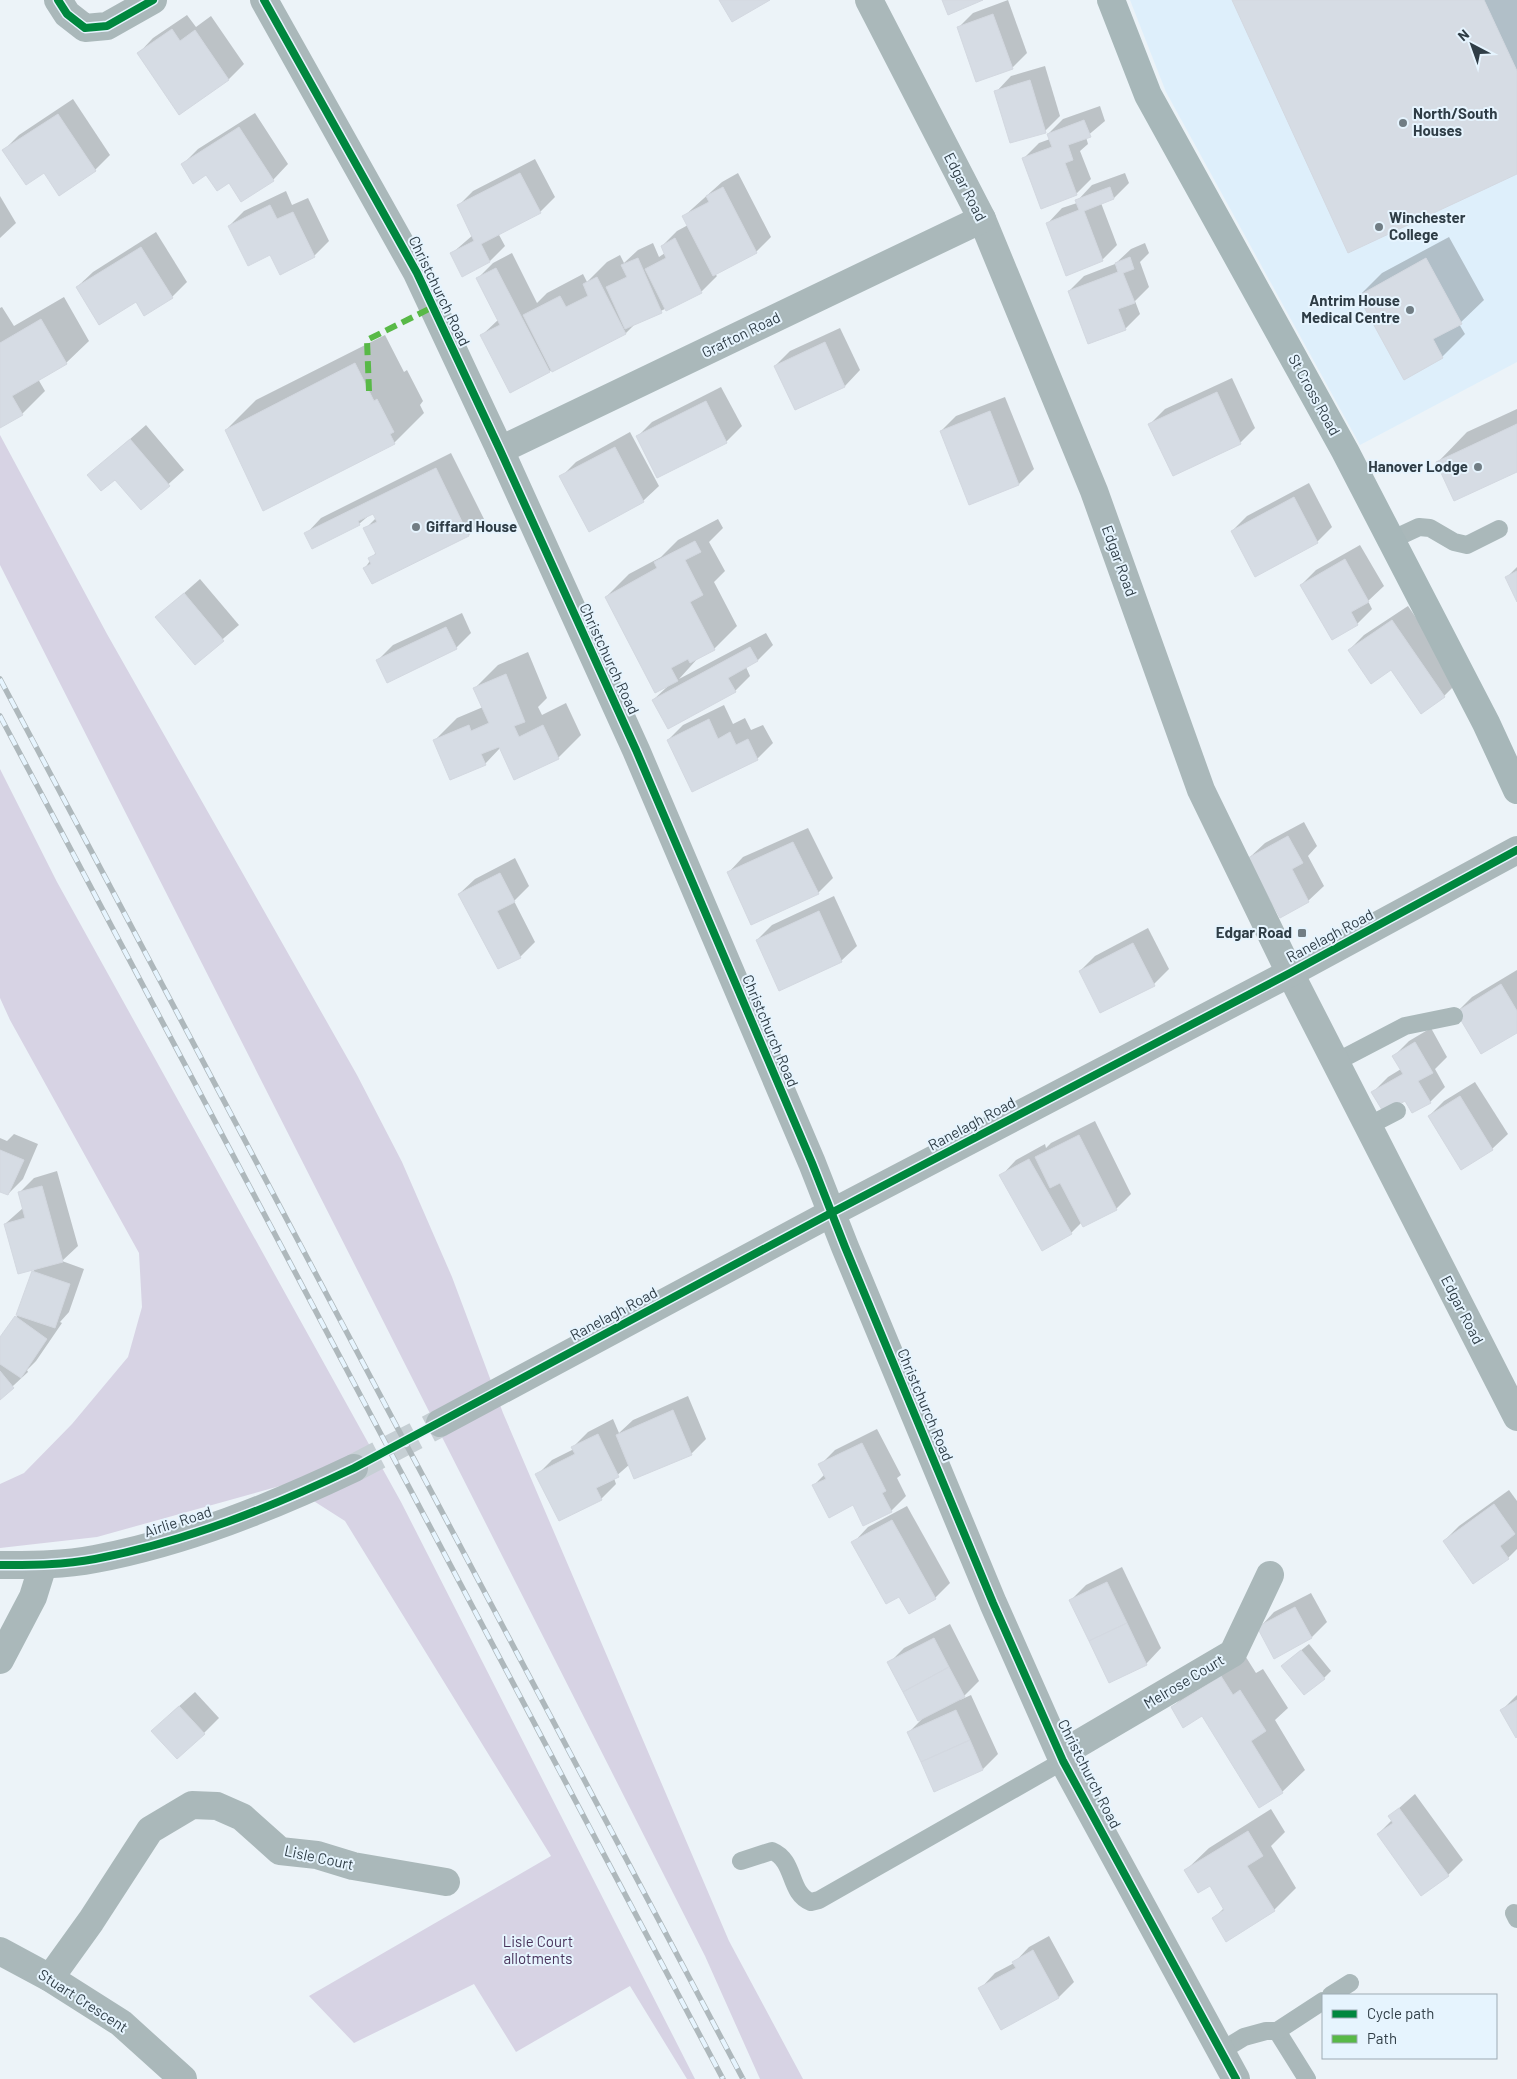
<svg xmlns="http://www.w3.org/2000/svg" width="1517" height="2079" font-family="Barlow,sans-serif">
  <rect width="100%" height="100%" fill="#ecf3f8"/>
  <polygon fill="#deeffb" points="1130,0 1517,0 1517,362 1360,445 1166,92"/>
  <g fill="#d7d3e4">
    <polygon points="0,435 107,634 357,1075 402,1162 452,1277 503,1413 729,1941 803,2079 760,2079 705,1956 0,565"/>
    <polygon points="0,769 57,882 401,1502 695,2079 687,2079 630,1986 516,2052 474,1984 354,2043 309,1996 551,1856 345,1521 287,1484 97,1537 0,1548 0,1484 24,1473 72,1424 128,1357 142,1307 139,1253 10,1020 0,998"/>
  </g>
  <g fill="#0003">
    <polygon points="1008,0 1027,53 1012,68 958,28 973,13"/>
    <polygon points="1233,0 1517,0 1517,173"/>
    <polygon points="187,15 196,27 211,16 244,64 229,79 179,113 138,54 153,38"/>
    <polygon points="1045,66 1060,116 1045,131 996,92 1011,76"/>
    <polygon points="73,99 110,155 95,170 44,171 4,150 19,135"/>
    <polygon points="1100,106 1105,121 1086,137 1088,144 1080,151 1091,179 1076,194 1024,158 1039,143 1050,139 1048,134 1063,119"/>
    <polygon points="255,113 288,164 273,180 242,200 229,182 183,164 198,149"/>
    <polygon points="535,159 555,197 540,212 498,233 505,246 490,261 462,275 451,254 473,235 458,206 473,191"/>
    <polygon points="738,173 771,237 756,252 715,274 717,276 702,291 636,323 626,333 550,371 481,336 499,319 478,278 493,263 512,253 537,303 547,293 583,274 587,282 607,262 620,255 624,263 638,250 653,243 659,257 665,253 662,246 677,231 688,225 683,217 722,182"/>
    <polygon points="1125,173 1129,183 1114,198 1101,203 1117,245 1102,260 1047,224 1062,208 1077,203 1077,201 1092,185"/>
    <polygon points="286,191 292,205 308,198 329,241 314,256 271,253 229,226 244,211"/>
    <polygon points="0,196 16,223 0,238"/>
    <polygon points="156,232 187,282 172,297 136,300 77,287 93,272"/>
    <polygon points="1449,237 1484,300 1459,324 1465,334 1442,357 1359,296 1382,273"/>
    <polygon points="1145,243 1149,253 1140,262 1149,287 1135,301 1140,314 1125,329 1069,291 1084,276 1115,264 1131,249"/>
    <polygon points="64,297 89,341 66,363 38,379 45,391 22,414 0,427 0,308 2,307 14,326"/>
    <polygon points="840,328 860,370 845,386 795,409 775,366 790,351"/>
    <polygon points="385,335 404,372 407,370 423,401 420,405 424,413 394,443 226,430 256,400"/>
    <polygon points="1232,378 1255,428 1240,443 1150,424 1165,409"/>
    <polygon points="721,387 742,426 726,442 657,477 637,437 652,422"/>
    <polygon points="1005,397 1034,469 1019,484 970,503 941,431 956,416"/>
    <polygon points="1517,409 1517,470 1438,462 1467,432"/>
    <polygon points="146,425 184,470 141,509 115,478 89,475"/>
    <polygon points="630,432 659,486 643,501 561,477 576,462"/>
    <polygon points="451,453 484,519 469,535 372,582 365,568 376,552 365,529 376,518 373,512 359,524 306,534 321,518"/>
    <polygon points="1309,483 1332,527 1317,542 1232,531 1247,516"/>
    <polygon points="718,519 723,528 709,542 725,571 714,582 737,626 714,649 699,657 679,679 766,633 773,645 758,660 746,667 750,676 735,691 653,700 667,687 606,597 629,574 661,557 678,540"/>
    <polygon points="1360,545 1384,586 1368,601 1372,609 1357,624 1301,585 1316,570"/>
    <polygon points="1517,567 1517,599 1507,577"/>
    <polygon points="200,579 239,625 195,663 157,617"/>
    <polygon points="1408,606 1459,681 1444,696 1391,668 1349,650 1364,635"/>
    <polygon points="462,613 471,633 456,648 378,660 393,645"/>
    <polygon points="528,652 547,698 538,707 542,715 566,703 581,735 558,758 501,747 485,764 434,741 457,718 483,707 475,688 498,665"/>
    <polygon points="724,705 733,724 745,718 751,730 763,725 773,743 757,759 693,790 668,740 683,725"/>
    <polygon points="1304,822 1317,846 1308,856 1324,886 1308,901 1280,916 1249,858 1265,843"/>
    <polygon points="808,828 833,878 818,893 728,873 743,857"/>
    <polygon points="515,858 529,886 514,901 535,942 520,957 459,894 475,879"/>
    <polygon points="834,896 857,946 841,961 757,940 772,925"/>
    <polygon points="1148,928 1169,969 1154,984 1101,1012 1080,971 1095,956"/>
    <polygon points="1517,970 1517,1031 1457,1012 1472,997"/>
    <polygon points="1431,1028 1447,1057 1435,1069 1445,1087 1430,1102 1373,1092 1388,1077 1401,1069 1394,1056 1409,1041"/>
    <polygon points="1475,1082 1508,1134 1492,1149 1461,1168 1429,1116 1444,1101"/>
    <polygon points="1095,1121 1131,1194 1116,1209 1082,1222 1071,1233 1001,1176 1016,1160 1045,1144 1046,1148 1051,1143"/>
    <polygon points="14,1134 38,1144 23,1179 8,1194 0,1190 0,1138 7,1141"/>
    <polygon points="57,1171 78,1246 62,1261 84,1269 69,1312 60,1322 62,1323 36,1361 27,1370 28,1372 0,1398 0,1339 18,1315 33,1271 37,1268 5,1224 23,1208 19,1193 34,1178"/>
    <polygon points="688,1396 706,1439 691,1454 630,1464 614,1478 616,1484 601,1499 537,1475 552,1460 574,1449 573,1447 588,1432 613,1419 619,1433 633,1420"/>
    <polygon points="877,1429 901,1475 897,1478 906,1496 891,1511 853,1504 814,1485 825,1474 820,1465 835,1450"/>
    <polygon points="1509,1490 1517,1501 1517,1549 1508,1558 1444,1541 1459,1526"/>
    <polygon points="907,1506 950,1583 935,1598 899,1595 853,1543 868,1527"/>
    <polygon points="1122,1567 1161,1648 1146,1664 1071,1600 1086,1585"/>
    <polygon points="1311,1593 1327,1622 1312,1637 1259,1628 1274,1612"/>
    <polygon points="950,1624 979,1681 960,1700 971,1695 998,1754 983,1769 909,1732 923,1718 889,1663 904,1648"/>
    <polygon points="1309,1644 1331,1671 1324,1678 1290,1659"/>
    <polygon points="1244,1654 1256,1673 1263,1669 1288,1708 1275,1720 1305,1770 1282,1792 1203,1715 1172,1708 1195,1685"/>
    <polygon points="195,1692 219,1718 204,1733 168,1716"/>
    <polygon points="1517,1695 1517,1736 1502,1710"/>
    <polygon points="1415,1794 1463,1860 1448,1875 1378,1834 1392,1820 1390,1816"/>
    <polygon points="1271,1809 1285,1832 1271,1846 1296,1888 1274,1910 1213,1919 1224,1908 1210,1884 1186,1870 1209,1848"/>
    <polygon points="1049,1936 1074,1982 1059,1997 980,1989 995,1973 1014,1963 1029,1947"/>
  </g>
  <g fill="#d6dce4" stroke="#d3d8e0">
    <polygon points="719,0 770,0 732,22"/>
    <polygon points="942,0 983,0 948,15"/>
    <polygon points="1232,0 1484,0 1517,71 1517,174 1348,253"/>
    <polygon points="993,14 1013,69 976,82 957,27"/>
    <polygon points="172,29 180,41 195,30 229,80 179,115 137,53"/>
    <polygon points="1030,80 1046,133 1010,143 994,91"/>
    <polygon points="58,114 96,171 59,196 44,173 26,185 2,150"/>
    <polygon points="1084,120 1091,137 1068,145 1073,160 1065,163 1077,195 1041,209 1022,158 1052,147 1047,134"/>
    <polygon points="239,127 274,181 241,202 229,183 217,191 206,175 193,184 181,164"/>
    <polygon points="520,173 541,213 481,244 490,262 462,277 450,253 474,241 457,205"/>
    <polygon points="723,187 757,253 713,276 682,216 709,202 706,196"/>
    <polygon points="1110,187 1114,199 1084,211 1103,261 1066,276 1046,223 1079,210 1075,200"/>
    <polygon points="270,205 277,219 293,212 315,257 280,275 270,255 248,266 228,226"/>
    <polygon points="675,238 702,293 666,311 645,269 666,258 661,246"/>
    <polygon points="141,247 173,298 144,316 136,302 99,325 76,287"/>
    <polygon points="1130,257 1134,269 1123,273 1135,303 1118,309 1126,330 1088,344 1068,291 1118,272 1115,263"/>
    <polygon points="638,258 662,313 625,329 606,287 627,277 621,265"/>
    <polygon points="1426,258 1462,324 1433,339 1443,358 1404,380 1358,296"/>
    <polygon points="496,268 550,372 510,393 480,335 500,325 476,278"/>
    <polygon points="597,277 626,334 552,372 523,315 560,296 566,307 588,296 583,284"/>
    <polygon points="41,319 67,364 12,396 23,415 0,428 0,343"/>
    <polygon points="825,342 845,387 795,410 774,366"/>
    <polygon points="355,363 374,401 377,399 394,432 390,434 395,444 263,511 225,430"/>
    <polygon points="1217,392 1241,444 1173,476 1148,424"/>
    <polygon points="706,401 727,443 657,478 636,436"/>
    <polygon points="990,411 1019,485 969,505 940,431"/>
    <polygon points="1517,424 1517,472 1454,501 1436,462"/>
    <polygon points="130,439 170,486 141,510 115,480 101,491 87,475"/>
    <polygon points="615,447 644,502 589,532 559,476"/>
    <polygon points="436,468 469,536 372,584 363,568 371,564 368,558 376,554 363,528 377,522 373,514 358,521 360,525 312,549 304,533"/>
    <polygon points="1294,497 1318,543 1255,577 1231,531"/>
    <polygon points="695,541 701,552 685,560 703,595 690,602 715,650 690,663 688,659 671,668 678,681 655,693 605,597 657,568 654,562"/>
    <polygon points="1345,559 1369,602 1351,612 1358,625 1332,640 1300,585"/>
    <polygon points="1517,571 1517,602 1505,577"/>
    <polygon points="184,593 224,641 195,665 155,617"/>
    <polygon points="1392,620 1445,697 1421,714 1391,670 1371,684 1348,650"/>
    <polygon points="446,627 457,649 387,683 376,660"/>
    <polygon points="750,647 758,661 728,678 736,692 668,729 652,700"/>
    <polygon points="506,674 525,722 514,726 519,737 543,725 559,759 514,780 499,747 481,754 486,765 450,780 433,740 469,725 471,731 489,723 473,688"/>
    <polygon points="709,719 718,739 730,732 736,745 748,739 758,760 692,792 667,740"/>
    <polygon points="1288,836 1303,863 1292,869 1309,902 1280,918 1248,858"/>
    <polygon points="793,842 819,894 751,925 727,872"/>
    <polygon points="500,873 515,902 497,911 521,958 498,969 458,894"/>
    <polygon points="819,911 842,962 779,991 756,940"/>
    <polygon points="1133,943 1155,986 1100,1013 1079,971"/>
    <polygon points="1501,984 1517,1011 1517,1033 1481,1054 1456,1012"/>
    <polygon points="1415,1042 1433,1073 1418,1081 1431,1103 1412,1113 1405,1101 1384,1113 1371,1092 1403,1074 1392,1056"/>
    <polygon points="1460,1096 1493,1150 1461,1170 1428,1116"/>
    <polygon points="1079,1135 1117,1210 1083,1227 1060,1183 1050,1188 1035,1157"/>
    <polygon points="0,1150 24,1160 8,1195 0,1192"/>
    <polygon points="1029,1159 1072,1234 1042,1251 999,1175"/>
    <polygon points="42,1186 63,1262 18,1274 4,1224 25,1218 18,1192"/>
    <polygon points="32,1271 70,1284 55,1328 16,1315"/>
    <polygon points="15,1316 47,1339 21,1378 0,1364 0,1337"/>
    <polygon points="0,1371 14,1388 0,1400"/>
    <polygon points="673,1410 692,1455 634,1479 616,1435"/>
    <polygon points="598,1434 619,1477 596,1488 602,1500 559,1521 535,1474 575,1454 571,1447"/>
    <polygon points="862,1443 886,1491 882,1493 892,1512 863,1526 853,1505 829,1518 812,1485 826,1479 818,1464"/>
    <polygon points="1494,1504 1515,1534 1500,1546 1509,1559 1473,1584 1443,1541"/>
    <polygon points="892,1520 936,1599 909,1614 899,1597 886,1604 851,1542"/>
    <polygon points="1107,1582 1127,1623 1089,1641 1069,1600"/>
    <polygon points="1295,1607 1312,1638 1274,1659 1257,1627"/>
    <polygon points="1127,1623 1147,1665 1109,1683 1089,1641"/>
    <polygon points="934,1638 949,1667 903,1692 887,1662"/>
    <polygon points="1301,1650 1325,1679 1304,1695 1281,1666"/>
    <polygon points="949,1667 965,1697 918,1721 903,1692"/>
    <polygon points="1221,1676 1233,1695 1240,1690 1266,1731 1251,1741 1283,1793 1259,1808 1202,1716 1183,1728 1171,1707"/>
    <polygon points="1517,1700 1517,1737 1516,1738 1500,1710"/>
    <polygon points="179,1706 205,1734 177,1759 151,1731"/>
    <polygon points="956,1710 970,1740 921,1762 907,1732"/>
    <polygon points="970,1740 983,1770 934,1792 921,1762"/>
    <polygon points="1399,1808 1449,1876 1421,1896 1377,1834 1393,1823 1388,1816"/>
    <polygon points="1248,1831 1263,1856 1247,1866 1275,1911 1226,1942 1212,1918 1224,1910 1210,1886 1198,1893 1184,1870"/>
    <polygon points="1033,1950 1059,1998 1001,2030 978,1988 1016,1968 1012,1962"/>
  </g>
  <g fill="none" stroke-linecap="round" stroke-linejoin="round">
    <polyline stroke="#c6cfd4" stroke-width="28" stroke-dasharray="28 14" stroke-linecap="butt" points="354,1468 440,1423"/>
    <g stroke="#aab8ba" stroke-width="18">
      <polyline points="1391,540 1419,527 1430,528 1454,542 1467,545 1499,529"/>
      <polyline points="1336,1062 1405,1026 1454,1016"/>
      <polyline points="1368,1126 1397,1111"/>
      <path d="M741 1861 772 1851C796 1861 788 1893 811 1902L819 1900 1063 1761"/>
      <polyline points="1514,1913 1517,1919"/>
      <polyline points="1331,1995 1350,1983"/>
      <polyline points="1277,2031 1307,2079"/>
      <polyline points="1221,2051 1244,2037 1266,2031 1277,2031 1323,2001"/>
    </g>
    <g stroke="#aab8ba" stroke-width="28">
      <polyline points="58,0 67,14 85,28 107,26 153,0"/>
      <polyline points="264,0 417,273 500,450 636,750 812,1163 845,1247 993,1603 1063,1761 1236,2079"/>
      <polyline points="869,0 982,219 1094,491 1201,790 1290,973 1517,1417"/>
      <polyline points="500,450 982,219"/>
      <polyline points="440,1423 833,1212 1290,973 1517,850"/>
      <path d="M0 1565C32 1565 64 1565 95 1559 185 1542 272 1507 354 1468"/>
      <polyline points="0,1660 33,1597 43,1565"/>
      <polyline points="1061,1754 1233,1653 1270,1575"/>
      <polyline points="0,1951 50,1978 121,2023 183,2079"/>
      <polyline points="50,1978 91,1921 150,1830 192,1805 217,1806 242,1817 280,1851 317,1855 353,1866 446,1882"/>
    </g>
    <polyline stroke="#a7b7b9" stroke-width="28" points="1111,0 1148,95 1345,451 1486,723 1517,790"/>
    <defs>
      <g id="rail">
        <polyline points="0,679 743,2079"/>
        <polyline points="0,716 723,2079"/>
      </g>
    </defs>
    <use href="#rail" stroke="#aeb8bc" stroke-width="5.5"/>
    <use href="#rail" stroke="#e6f4fe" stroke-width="4" stroke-dasharray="11" stroke-linecap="butt"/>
    <polyline stroke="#58b947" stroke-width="6" stroke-dasharray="12 6" stroke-linecap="butt" points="369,391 367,340 433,307"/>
    <defs>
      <g id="cycleway">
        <polyline points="58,0 67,14 85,28 107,26 153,0"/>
        <polyline points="264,0 417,273 500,450 636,750 812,1163 845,1247 993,1603 1063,1761 1236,2079"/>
        <path d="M0 1565C32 1565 64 1565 95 1559 185 1542 272 1507 354 1468L833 1212 1290 973 1517 850"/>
      </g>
    </defs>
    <use href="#cycleway" stroke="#e6f4fe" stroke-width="11"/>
    <use href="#cycleway" stroke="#00873e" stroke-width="8"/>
  </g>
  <g fill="#717d84" stroke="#e6f4fe" stroke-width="2">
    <circle cx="1403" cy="123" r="5"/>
    <circle cx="1379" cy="227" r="5"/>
    <circle cx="1410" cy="310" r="5"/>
    <circle cx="1478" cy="467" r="5"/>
    <circle cx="416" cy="527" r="5"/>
    <rect x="1297" y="928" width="10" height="10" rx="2.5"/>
  </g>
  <g text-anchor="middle" stroke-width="4" stroke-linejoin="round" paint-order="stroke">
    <g font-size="15" font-weight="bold" fill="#2f3d46" stroke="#e6f4fe" text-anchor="start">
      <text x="1413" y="119">North/South<tspan x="1413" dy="17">Houses</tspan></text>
      <text x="1389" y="223">Winchester<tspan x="1389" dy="17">College</tspan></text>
      <text x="1400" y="306" text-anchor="end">Antrim House<tspan x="1400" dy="17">Medical Centre</tspan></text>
      <text x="1468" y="472" text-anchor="end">Hanover Lodge</text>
      <text x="426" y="532">Giffard House</text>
      <text x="1292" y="938" text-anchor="end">Edgar Road</text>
    </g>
    <g font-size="15" fill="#2f3d46" stroke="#e6f4fe">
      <text transform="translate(965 187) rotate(63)" y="5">Edgar Road</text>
      <text transform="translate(439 291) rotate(64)" y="5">Christchurch Road</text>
      <text transform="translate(741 335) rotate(-26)" y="5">Grafton Road</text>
      <text transform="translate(1314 395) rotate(61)" y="5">St Cross Road</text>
      <text transform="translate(1119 561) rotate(70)" y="5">Edgar Road</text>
      <text transform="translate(609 659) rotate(65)" y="5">Christchurch Road</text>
      <text transform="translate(1330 936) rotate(-28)" y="5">Ranelagh Road</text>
      <text transform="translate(770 1031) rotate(67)" y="5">Christchurch Road</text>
      <text transform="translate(972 1124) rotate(-28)" y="5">Ranelagh Road</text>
      <text transform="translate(1462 1310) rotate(63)" y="5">Edgar Road</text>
      <text transform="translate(614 1314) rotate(-28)" y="5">Ranelagh Road</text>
      <text transform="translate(925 1405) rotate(67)" y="5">Christchurch Road</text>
      <text transform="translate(178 1522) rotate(-18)" y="5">Airlie Road</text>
      <text transform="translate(1184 1682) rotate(-31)" y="5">Melrose Court</text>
      <text transform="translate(1089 1774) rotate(63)" y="5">Christchurch Road</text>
      <text transform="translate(319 1858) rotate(12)" y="5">Lisle Court</text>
      <text transform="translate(83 2001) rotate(33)" y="5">Stuart Crescent</text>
    </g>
    <g font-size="15" fill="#48325a" stroke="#e6f4fe">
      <text x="538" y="1947">Lisle Court<tspan x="538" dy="17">allotments</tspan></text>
    </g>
  </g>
  <rect x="1322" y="1994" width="175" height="65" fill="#e6f4fe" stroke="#9dabb4"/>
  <rect x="1332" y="2010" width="25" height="8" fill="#00873e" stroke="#9dabb4"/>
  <text x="1367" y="2019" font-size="15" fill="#2f3d46">Cycle path</text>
  <rect x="1332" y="2035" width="25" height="8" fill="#58b947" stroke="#9dabb4"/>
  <text x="1367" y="2044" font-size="15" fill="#2f3d46">Path</text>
  <g transform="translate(1472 45) rotate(319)" stroke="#e6f4fe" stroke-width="4" paint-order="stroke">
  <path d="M0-4L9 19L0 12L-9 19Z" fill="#2f3d46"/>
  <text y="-8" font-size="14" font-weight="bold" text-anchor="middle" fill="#2f3d46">N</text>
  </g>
</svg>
